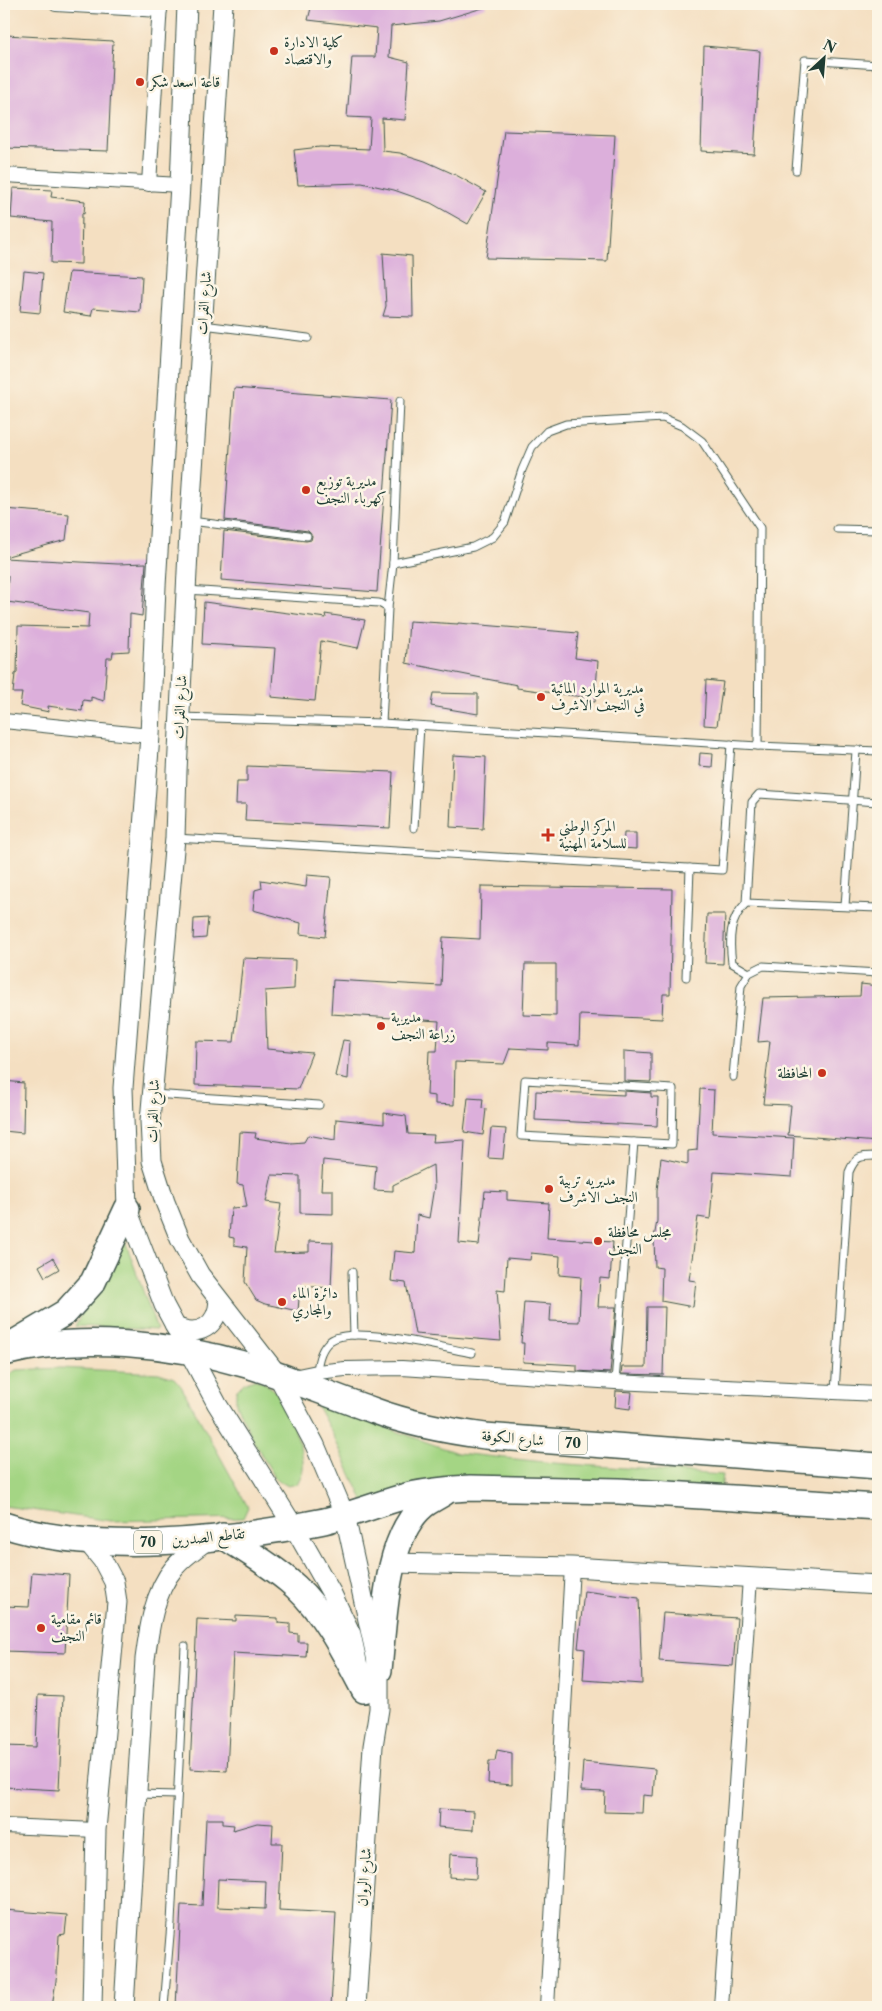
<svg xmlns="http://www.w3.org/2000/svg" width="882" height="2011" font-family="'Libre Caslon Text',Amiri,serif">
  <rect width="100%" height="100%" fill="#fcf5e5"/>
  <filter id="ink" filterUnits="userSpaceOnUse"><feTurbulence type="fractalNoise" baseFrequency=".02" numOctaves="2"/><feDisplacementMap in="SourceGraphic" scale="10" xChannelSelector="R" yChannelSelector="G"/><feConvolveMatrix kernelMatrix="1 2 1 2 8 2 1 2 1" color-interpolation-filters="sRGB"/></filter>
  <filter id="wash" filterUnits="userSpaceOnUse"><feTurbulence type="fractalNoise" baseFrequency=".0096" numOctaves="4" result="noise"/><feDisplacementMap in="SourceGraphic" scale="20" xChannelSelector="R" yChannelSelector="G"/><feGaussianBlur stdDeviation="1.12" result="paint"/><feColorMatrix in="noise" values="0 0 0 0 0 0 0 0 0 0 0 0 0 0 0 0 0 1.4 0 .05"/><feComposite in="paint" operator="in"/></filter>
  <g filter="url(#wash)">
    <rect width="100%" height="100%" fill="#f4dfc1"/>
    <g fill="#a4d584" stroke="#62895c">
      <polygon points="123,1235 157,1330 75,1326"/>
      <polygon points="60,1368 159,1373 174,1378 181,1386 248,1507 243,1518 111,1521 4,1506 4,1378 16,1370"/>
      <path d="M254 1379C264 1382 270 1386 277 1393 286 1402 303 1449 303 1462 304 1471 301 1476 297 1484L288 1486 276 1479 254 1442 236 1404V1391L244 1383Z"/>
      <polygon points="311,1395 396,1431 457,1453 554,1463 723,1475 721,1491 364,1502 333,1435"/>
    </g>
    <g id="blocks">
      <g fill="#dcafdb" fill-rule="evenodd">
        <polygon points="312,4 485,4 486,7 439,21 391,26 389,57 409,62 405,120 382,118 383,151 400,153 425,161 456,175 486,192 468,224 431,203 394,190 362,183 298,185 294,150 320,147 369,149 371,118 347,117 352,57 375,57 377,28 308,20"/>
        <polygon points="6,35 113,41 108,151 4,148 4,70"/>
        <polygon points="704,46 760,51 754,154 701,151"/>
        <polygon points="504,131 615,135 607,261 486,258"/>
        <polygon points="13,188 52,190 51,197 85,201 84,214 82,213 81,264 51,263 52,222 11,218"/>
        <polygon points="383,253 412,256 413,317 383,316 386,306"/>
        <polygon points="24,271 43,273 40,313 20,311"/>
        <polygon points="69,272 142,276 140,312 93,308 91,316 63,312"/>
        <polygon points="234,388 391,400 377,592 221,580 224,531 306,541 311,540 312,536 308,531 225,520"/>
        <polygon points="4,509 69,514 66,540 4,557"/>
        <polygon points="4,558 118,564 146,563 142,616 130,614 129,651 113,652 112,658 107,658 104,701 91,697 91,701 83,700 82,711 48,706 49,712 20,706 22,693 13,693 15,674 17,673 18,626 88,628 89,613 7,602 8,576 4,575"/>
        <polygon points="204,602 326,618 325,614 365,620 358,648 321,641 315,701 271,697 275,648 202,644"/>
        <polygon points="409,621 458,624 458,623 578,633 575,658 598,661 595,702 582,701 583,697 517,688 517,685 406,663"/>
        <polygon points="706,680 723,682 717,726 704,725"/>
        <polygon points="433,693 478,694 478,714 431,706"/>
        <polygon points="700,753 713,754 712,767 699,766"/>
        <polygon points="453,755 486,757 483,829 450,827"/>
        <polygon points="247,766 393,772 390,828 245,821 246,804 236,804 237,782 247,782"/>
        <polygon points="624,833 636,833 636,849 623,848"/>
        <polygon points="307,875 331,877 325,937 300,934 301,923 253,910 255,890 262,888 261,880 306,887"/>
        <path d="M481 886 672 889 670 994H663L662 1019 580 1015 579 1045 548 1043V1050L510 1048 504 1064 455 1062 454 1105 435 1104V1096L427 1095 429 1051H437L439 1021 331 1014 333 980 441 986 443 937 480 939ZM525 964H556V1016L523 1015Z"/>
        <polygon points="707,914 725,914 723,964 705,963"/>
        <polygon points="208,918 206,938 193,939 194,919"/>
        <polygon points="243,958 295,960 294,989 265,991 267,1049 312,1053 298,1089 195,1085 196,1041 234,1042"/>
        <polygon points="861,984 878,986 878,1142 788,1135 791,1105 763,1104 770,1041 758,1042 763,998 860,996"/>
        <polygon points="343,1040 350,1041 348,1079 335,1076"/>
        <polygon points="624,1051 651,1053 651,1082 624,1081"/>
        <polygon points="4,1081 24,1083 23,1133 4,1131"/>
        <polygon points="700,1089 714,1090 712,1133 794,1138 792,1177 714,1172 710,1219 698,1217 689,1280 696,1281 693,1307 661,1301 662,1268 655,1267 654,1238 657,1221 657,1190 661,1158 688,1164 688,1151 697,1150"/>
        <polygon points="536,1091 624,1095 624,1091 651,1093 651,1097 658,1097 657,1126 535,1120"/>
        <polygon points="468,1098 483,1099 482,1108 486,1109 483,1135 464,1132"/>
        <polygon points="384,1113 406,1116 408,1134 434,1135 433,1142 465,1140 459,1243 479,1245 485,1191 507,1192 507,1200 549,1203 547,1238 613,1242 610,1279 600,1278 598,1307 616,1307 610,1373 577,1371 577,1365 523,1362 524,1343 521,1343 524,1302 551,1304 550,1321 579,1322 581,1277 559,1275 560,1256 531,1253 530,1260 507,1258 505,1291 497,1290 501,1341 415,1334 406,1283 391,1281 394,1251 415,1253 417,1215 429,1218 434,1187 433,1165 393,1185 393,1191 374,1190 376,1166 323,1160 321,1190 333,1190 333,1214 300,1213 300,1176 272,1175 266,1202 281,1204 274,1253 309,1252 309,1241 333,1242 331,1288 300,1286 298,1311 265,1304 256,1300 245,1282 247,1247 234,1245 234,1238 229,1237 231,1208 247,1207 243,1185 237,1184 240,1132 256,1133 255,1138 291,1143 304,1142 308,1135 335,1140 336,1119 384,1124"/>
        <polygon points="491,1128 506,1129 503,1159 488,1158"/>
        <polygon points="53,1258 59,1269 45,1277 39,1266"/>
        <polygon points="647,1307 665,1307 663,1375 621,1374 622,1367 646,1367"/>
        <polygon points="616,1391 632,1392 630,1409 615,1407"/>
        <polygon points="32,1572 69,1575 65,1653 4,1651 4,1606 29,1607"/>
        <polygon points="584,1591 639,1598 642,1684 583,1680 585,1649 578,1648"/>
        <polygon points="663,1613 737,1618 733,1666 659,1661"/>
        <polygon points="236,1616 278,1618 278,1623 290,1624 290,1633 298,1634 298,1642 307,1642 306,1657 233,1653 227,1771 190,1769 197,1619 236,1621"/>
        <polygon points="38,1695 63,1696 59,1790 4,1787 4,1746 36,1747"/>
        <polygon points="497,1750 512,1753 512,1785 488,1783 489,1761 495,1761"/>
        <polygon points="583,1762 655,1769 653,1796 643,1795 642,1813 604,1812 605,1792 581,1791"/>
        <polygon points="439,1809 474,1811 473,1830 438,1827"/>
        <path d="M206 1819H223V1824L234 1825 233 1830 257 1823 273 1824 272 1843H282L279 1910 336 1913 331 2007H176L181 1905 202 1906ZM218 1879 266 1881 265 1909 217 1907Z"/>
        <polygon points="450,1854 477,1856 476,1879 449,1877"/>
        <polygon points="4,1910 67,1915 65,1934 59,1935 57,1974 52,2007 4,2007"/>
      </g>
    </g>
  </g>
  <g filter="url(#ink)">
    <use href="#blocks" fill-opacity="0" stroke="#3f5549" stroke-width="1"/>
    <g fill="none" stroke-linecap="round" stroke-linejoin="round">
      <defs>
        <g id="lane">
          <polyline points="796,170 805,60 878,65"/>
          <polyline points="203,325 308,338"/>
          <polyline points="191,521 307,536"/>
          <polyline points="837,529 878,530"/>
          <polyline points="393,563 473,547 493,537 505,522 522,470 532,447 547,431 566,424 663,418 682,426 702,441 760,528 758,746"/>
          <polyline points="187,590 379,603 388,608 382,723"/>
          <polyline points="388,608 393,563 400,401"/>
          <polyline points="180,717 382,723 758,746 878,751"/>
          <polyline points="878,802 759,794 752,802 746,903 878,908"/>
          <polyline points="414,828 420,726"/>
          <polyline points="175,838 722,870 731,744"/>
          <path d="M746 903C729 920 729 939 732 963L749 973"/>
          <polyline points="845,906 856,751"/>
          <polyline points="686,977 690,868"/>
          <polyline points="733,1077 741,986 749,973 763,966 878,973"/>
          <polygon points="525,1080 673,1089 672,1144 521,1136"/>
          <polyline points="153,1094 319,1105"/>
          <polyline points="352,1272 354,1335"/>
          <path d="M317 1372C318 1360 321 1348 330 1341 352 1324 444 1348 472 1353"/>
          <polyline points="615,1382 634,1142"/>
          <path d="M835 1392 849 1172C856 1155 861 1156 878 1156"/>
          <polyline points="138,1794 177,1795"/>
          <polyline points="164,2007 171,1923 185,1646"/>
        </g>
        <g id="street">
          <polyline points="56,4 160,10"/>
          <polyline points="4,175 180,185"/>
          <polyline points="149,184 160,4"/>
          <polyline points="4,721 150,736"/>
          <polyline points="293,1377 317,1372 345,1369 402,1368 615,1382 878,1394"/>
          <polyline points="4,1826 96,1830"/>
          <polyline points="547,2007 572,1567"/>
          <polyline points="721,2007 750,1578"/>
        </g>
        <g id="secondary">
          <polyline points="187,4 180,185 156,586 150,736 123,1088 127,1209 164,1305 217,1404 294,1527 332,1594 351,1634 358,1666"/>
          <polyline points="223,4 189,532 177,771 175,838 150,1121 152,1161 165,1202 180,1239 200,1275 277,1374 315,1445 345,1516 379,1670 379,1709 373,1746 356,2007"/>
          <path d="M175 1327C199 1337 217 1327 219 1301"/>
          <polyline points="86,1540 103,1561 114,1582 117,1602 96,1830 92,2007"/>
          <polyline points="392,1563 572,1567 878,1585"/>
          <path d="M124 2007 145 1659C149 1629 154 1592 174 1568 184 1556 198 1547 210 1538"/>
        </g>
        <g id="highway">
          <polyline points="9,1346 66,1312 93,1282 127,1209"/>
          <path d="M4 1353C78 1333 174 1344 247 1365 290 1378 332 1396 375 1411 410 1424 448 1431 485 1436L878 1466"/>
          <path d="M4 1525C94 1555 227 1541 319 1522 350 1516 379 1503 410 1495 430 1491 450 1489 470 1488L619 1491 878 1507"/>
          <path d="M223 1536C248 1552 274 1567 296 1587 326 1615 345 1654 364 1690"/>
          <path d="M379 1670C384 1623 385 1538 423 1506 429 1501 438 1497 445 1492"/>
        </g>
      </defs>
      <use href="#lane" stroke="#3f5549" stroke-width="9"/>
      <use href="#street" stroke="#3f5549" stroke-width="16"/>
      <use href="#secondary" stroke="#3f5549" stroke-width="21"/>
      <use href="#highway" stroke="#3f5549" stroke-width="28"/>
      <use href="#lane" stroke="#fff" stroke-width="7"/>
      <use href="#street" stroke="#fff" stroke-width="14"/>
      <use href="#secondary" stroke="#fff" stroke-width="19"/>
      <use href="#highway" stroke="#fff" stroke-width="25"/>
    </g>
  </g>
  <g fill="#c8321e" stroke="#fcf5e5" stroke-width="2">
    <circle cx="274" cy="51" r="5"/>
    <circle cx="140" cy="82" r="5"/>
    <circle cx="306" cy="490" r="5"/>
    <circle cx="541" cy="697" r="5"/>
    <path d="M545.5 827.5h5v5h5v5h-5v5h-5v-5h-5v-5h5z"/>
    <circle cx="381" cy="1026" r="5"/>
    <circle cx="822" cy="1073" r="5"/>
    <circle cx="549" cy="1189" r="5"/>
    <circle cx="598" cy="1241" r="5"/>
    <circle cx="282" cy="1302" r="5"/>
    <circle cx="41" cy="1628" r="5"/>
  </g>
  <g text-anchor="middle" stroke-width="5" stroke-linejoin="round" paint-order="stroke">
    <g fill="#fcf5e5" stroke="#617469" stroke-width="1">
      <rect x="559" y="1431.5" width="28" height="23" rx="4"/>
      <rect x="134" y="1530.5" width="28" height="23" rx="4"/>
    </g>
    <g font-size="14" font-weight="bold" fill="#1f3d34">
      <text x="573" y="1448">70</text>
      <text x="148" y="1547">70</text>
    </g>
    <g font-size="15" fill="#1f3d34" stroke="#fcf5e5" text-anchor="start">
      <text x="284" y="47">كلية الادارة<tspan x="284" dy="17">والاقتصاد</tspan></text>
      <text x="150" y="87">قاعة اسعد شكر</text>
      <text x="316" y="486">مديرية توزيع<tspan x="316" dy="17">كهرباء النجف</tspan></text>
      <text x="551" y="693">مديرية الموارد المائية<tspan x="551" dy="17">في النجف الاشرف</tspan></text>
      <text x="559" y="831">المركز الوطني<tspan x="559" dy="17">للسلامة المهنية</tspan></text>
      <text x="391" y="1022">مديرية<tspan x="391" dy="17">زراعة النجف</tspan></text>
      <text x="812" y="1078" text-anchor="end">المحافظة</text>
      <text x="559" y="1185">مديريه تربية<tspan x="559" dy="17">النجف الاشرف</tspan></text>
      <text x="608" y="1237">مجلس محافظة<tspan x="608" dy="17">النجف</tspan></text>
      <text x="292" y="1298">دائرة الماء<tspan x="292" dy="17">والمجاري</tspan></text>
      <text x="51" y="1624">قائم مقامية<tspan x="51" dy="17">النجف</tspan></text>
    </g>
    <g font-size="15" fill="#1f3d34" stroke="#fcf5e5">
      <text transform="translate(204 303) rotate(-86)" y="5">شارع الفرات</text>
      <text transform="translate(180 707) rotate(-87)" y="5">شارع الفرات</text>
      <text transform="translate(153 1111) rotate(-88)" y="5">شارع الفرات</text>
      <text transform="translate(513 1438) rotate(5)" y="5">شارع الكوفة</text>
      <text transform="translate(208 1537) rotate(-6)" y="5">تقاطع الصدرين</text>
      <text transform="translate(364 1877) rotate(-86)" y="5">شارع الروان</text>
    </g>
  </g>
  <rect width="882" height="2011" fill="none" stroke="#fcf5e5" stroke-width="20"/>
  <g transform="translate(824 58) rotate(26)" stroke="#fcf5e5" stroke-width="4" paint-order="stroke">
  <path d="M0-4L9 19L0 12L-9 19Z" fill="#1f3d34"/>
  <text y="-8" font-size="14" font-weight="bold" text-anchor="middle" fill="#1f3d34">N</text>
  </g>
</svg>
